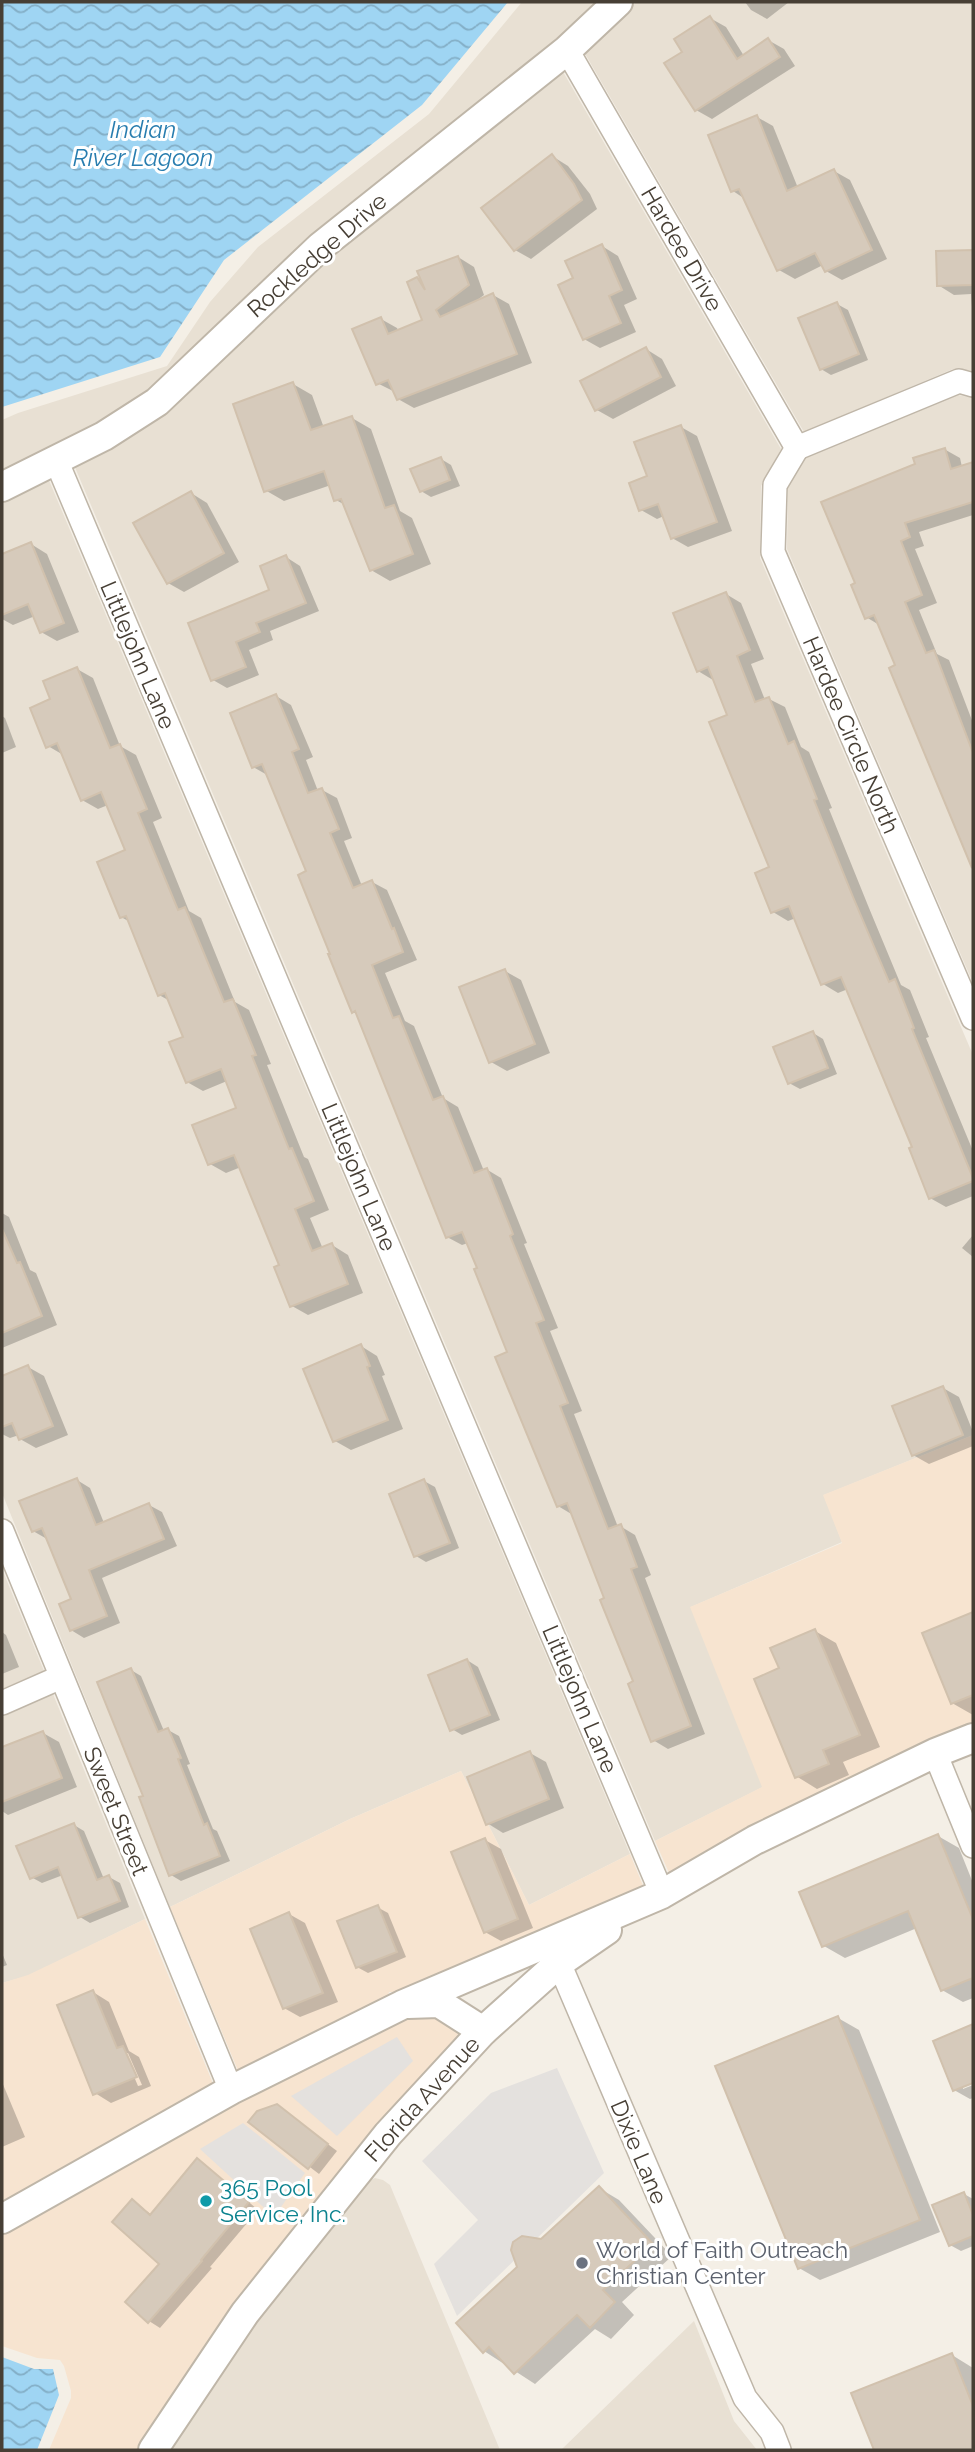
<svg xmlns="http://www.w3.org/2000/svg" width="975" height="2452" font-family="Raleway,sans-serif">
  <defs>
    <pattern id="water-waves" width="16" height="10" patternUnits="userSpaceOnUse" patternTransform="scale(1.75)"><rect width="16" height="10" fill="#9fd5f3"/><path d="M0 5q4-4 8 0t8 0" fill="none" stroke="#83aec6"/></pattern>
  </defs>
  <rect width="100%" height="100%" fill="#f4efe6"/>
  <g fill="#e8e0d3">
    <polygon points="522,2 599,2 559,40 548,46 549,48 149,392 97,425 2,472 2,420 18,413 167,366 210,302 258,247 429,114"/>
    <polygon points="636,2 973,2 973,371 953,369 804,432 584,52"/>
    <polygon points="562,70 781,449 761,486 760,558 973,1055 973,1435 824,1495 842,1542 691,1607 763,1787 655,1841 74,465 329,256"/>
    <polygon points="958,395 973,398 973,983 787,549 788,488 806,457"/>
    <polygon points="48,478 630,1854 529,1905 461,1771 350,1819 170,1907 2,1493 2,501"/>
    <polygon points="2,1569 44,1671 2,1689"/>
    <polygon points="53,1694 145,1919 28,1976 2,1983 2,1717"/>
    <polygon points="375,2178 383,2180 390,2185 500,2450 168,2450 265,2309 363,2184"/>
    <polygon points="694,2321 734,2421 757,2450 561,2450"/>
  </g>
  <g fill="#f7e4d0">
    <polygon points="973,1435 973,1724 917,1747 670,1875 655,1841 762,1787 690,1607 842,1543 823,1495"/>
    <polygon points="461,1771 529,1905 630,1854 644,1888 399,1992 389,1992 388,1997 239,2073 170,1907 350,1819"/>
    <polygon points="145,1919 214,2086 2,2204 2,1983 28,1975"/>
    <polygon points="434,2016 463,2034 235,2306 139,2450 49,2450 71,2398 71,2391 64,2366 60,2360 37,2358 2,2346 2,2233 236,2102 405,2017"/>
  </g>
  <g fill="#e4e1de">
    <polygon points="397,2037 413,2061 337,2136 291,2096"/>
    <polygon points="557,2068 604,2173 457,2316 434,2264 478,2220 422,2161 491,2093"/>
    <polygon points="243,2123 305,2173 274,2217 200,2149"/>
  </g>
  <g fill="url(#water-waves)">
    <polygon points="2,2 508,2 422,105 224,260 160,357 2,407"/>
    <polygon points="2,2357 34,2369 53,2369 59,2395 37,2450 2,2450"/>
  </g>
  <g fill="#0003" fill-rule="evenodd">
    <polygon points="745,2 789,2 767,19 751,10"/>
    <polygon points="710,18 726,27 744,56 768,40 784,49 795,66 712,119 696,110 684,52"/>
    <polygon points="757,117 773,126 798,188 834,171 850,180 887,259 842,280 826,271 823,265 795,279 779,270 745,199 733,191"/>
    <polygon points="552,156 568,166 590,194 597,209 531,259 515,250"/>
    <polygon points="602,246 618,256 637,299 624,305 636,332 600,348 584,339 575,279"/>
    <polygon points="973,251 973,320 971,294 954,295 938,285 937,252"/>
    <polygon points="458,257 474,267 484,295 476,301 493,295 509,304 532,363 414,408 398,399 395,392 377,383 381,319 397,328 399,332 424,321 417,279 424,283"/>
    <polygon points="837,304 848,310 868,360 831,375 821,369"/>
    <polygon points="646,349 662,359 676,386 613,419 597,410"/>
    <polygon points="293,384 312,395 324,428 352,418 371,429 400,511 412,518 431,564 390,581 371,570 345,505 336,500 331,485 284,501 265,490"/>
    <polygon points="681,427 697,436 732,531 688,547 672,538 664,516 657,519 641,510 649,477"/>
    <polygon points="944,449 960,458 962,467 973,463 973,515 919,532 924,546 915,549 937,603 919,610 937,654 949,660 973,723 973,867 891,669 897,666 881,626 866,617 857,584 917,465"/>
    <polygon points="441,459 451,465 460,486 431,497 421,491"/>
    <polygon points="191,493 207,503 239,562 184,592 168,583"/>
    <polygon points="31,544 47,554 79,632 57,641 41,632 35,616 13,625 2,619 2,556"/>
    <polygon points="286,557 300,566 319,611 270,631 273,640 249,650 259,675 227,688 213,680 190,624 272,591"/>
    <polygon points="726,594 741,603 764,659 751,664 765,700 769,699 785,707 801,747 809,752 832,808 829,809 869,908 901,985 910,990 929,1037 926,1038 973,1151 973,1196 946,1207 930,1198 915,1148 848,989 838,993 823,984 796,918 788,921 773,912 772,868 730,716 713,680 698,671"/>
    <polygon points="77,669 93,678 120,746 136,755 162,818 153,822 189,911 201,918 235,1002 249,1010 271,1064 267,1065 304,1157 308,1159 329,1210 310,1218 323,1249 332,1245 348,1255 363,1293 308,1315 292,1306 281,1266 241,1167 226,1173 210,1164 238,1109 227,1081 203,1091 187,1082 185,1038 170,1001 159,995 130,922 121,917 127,851 108,805 98,809 82,800 65,756 48,746 52,700"/>
    <polygon points="276,696 291,705 313,757 306,760 318,791 322,790 337,798 352,838 344,841 362,886 372,882 387,890 417,960 385,973 405,1021 414,1026 443,1098 458,1107 484,1171 486,1169 501,1178 527,1243 524,1244 558,1328 550,1331 582,1411 574,1414 618,1527 620,1526 635,1535 651,1575 645,1578 705,1734 668,1749 653,1740 607,1599 573,1515 558,1506 510,1353 468,1243 462,1245 447,1237 359,1015 353,1012 308,872 269,776 253,767"/>
    <polygon points="2,716 5,718 16,747 2,753"/>
    <polygon points="505,971 521,980 550,1053 507,1071 491,1062"/>
    <polygon points="813,1033 823,1039 837,1074 800,1089 789,1083"/>
    <polygon points="2,1213 9,1217 30,1270 36,1273 57,1325 2,1348"/>
    <polygon points="973,1235 973,1257 962,1248"/>
    <polygon points="361,1346 377,1356 385,1375 382,1376 403,1429 351,1450 335,1441"/>
    <polygon points="28,1367 44,1376 68,1435 36,1448 20,1439 19,1435 10,1438 2,1434 2,1378"/>
    <polygon points="943,1388 959,1397 973,1432 973,1446 929,1464 913,1455"/>
    <polygon points="77,1480 90,1488 104,1523 149,1505 162,1512 177,1546 102,1578 120,1623 84,1638 71,1630 73,1599 47,1539 33,1531"/>
    <polygon points="424,1481 435,1487 459,1548 426,1562 416,1556"/>
    <polygon points="973,1614 973,1715 952,1703 924,1634"/>
    <polygon points="815,1631 836,1643 880,1747 843,1762 849,1775 817,1789 796,1776 781,1669"/>
    <polygon points="2,1632 6,1635 19,1667 2,1674"/>
    <polygon points="467,1660 478,1667 500,1720 462,1735 452,1729"/>
    <polygon points="131,1670 141,1676 164,1731 168,1730 179,1736 190,1764 187,1765 213,1829 217,1831 230,1861 181,1881 171,1875 145,1797"/>
    <polygon points="43,1733 59,1742 77,1787 8,1815 2,1811 2,1749"/>
    <polygon points="530,1753 546,1762 564,1808 503,1833 487,1823"/>
    <polygon points="74,1825 84,1831 104,1879 109,1877 120,1883 129,1907 90,1923 80,1917 63,1875 42,1883 31,1877"/>
    <polygon points="938,1836 959,1848 973,1883 973,1998 963,2002 942,1990 917,1928 845,1958 824,1946"/>
    <polygon points="485,1840 501,1849 533,1928 501,1941 485,1932"/>
    <polygon points="377,1907 388,1913 406,1957 368,1973 357,1967"/>
    <polygon points="289,1914 305,1923 338,2002 300,2017 284,2008"/>
    <polygon points="2,1953 7,1965 2,1967"/>
    <path d="M93 1992 109 2002 129 2051 139 2057 151 2086 111 2103 95 2093ZM124 2053H128L142 2085 138 2086Z"/>
    <polygon points="838,2018 859,2030 940,2232 820,2280 799,2268"/>
    <polygon points="973,2026 973,2081 963,2086 963,2089 973,2085 973,2098 970,2099 954,2090 935,2042"/>
    <polygon points="2,2082 25,2137 2,2147"/>
    <polygon points="276,2105 337,2151 319,2174 251,2122"/>
    <polygon points="198,2161 208,2167 258,2210 210,2267 212,2268 160,2328 149,2321 162,2263 133,2201 152,2215"/>
    <polygon points="599,2188 619,2200 672,2256 622,2302 634,2315 611,2339 595,2329 535,2384 484,2351 519,2268 542,2241"/>
    <polygon points="964,2194 973,2199 973,2246 961,2251 950,2245"/>
    <polygon points="952,2355 973,2368 973,2450 876,2450 853,2394"/>
  </g>
  <g fill="#d6cabb" stroke="#d1c1ad" stroke-width="2">
    <polygon points="710,16 737,59 768,38 780,57 695,111 664,63 682,52 674,39"/>
    <polygon points="757,115 787,191 834,169 872,250 825,272 815,253 777,271 739,189 731,192 708,135"/>
    <polygon points="552,154 574,184 582,200 514,251 481,208"/>
    <polygon points="602,244 622,290 609,296 621,323 583,340 558,285 573,278 565,261"/>
    <polygon points="973,250 973,285 937,286 936,251"/>
    <polygon points="458,256 469,285 436,310 440,317 493,293 517,354 397,400 388,380 376,385 352,329 381,317 388,334 422,320 407,282 417,277 425,290 417,271"/>
    <polygon points="837,302 859,354 820,370 798,318"/>
    <polygon points="646,347 661,377 595,411 580,381"/>
    <polygon points="293,382 311,430 352,416 385,508 394,505 413,554 370,571 341,499 334,501 324,471 264,492 233,404"/>
    <polygon points="681,425 717,522 671,539 658,504 639,511 629,483 647,476 634,442"/>
    <polygon points="945,448 951,469 973,462 973,502 905,523 910,537 901,541 922,595 905,602 926,653 934,650 973,753 972,868 889,668 895,665 874,615 865,619 851,585 855,583 821,502 915,464 913,458"/>
    <polygon points="441,457 450,480 420,492 410,469"/>
    <polygon points="191,491 224,553 167,584 133,523"/>
    <polygon points="31,542 64,623 40,633 28,604 2,615 2,554"/>
    <polygon points="286,555 306,603 256,623 260,632 236,642 246,667 211,681 188,623 269,590 260,566"/>
    <polygon points="726,592 750,650 737,656 755,702 769,697 788,744 794,741 817,799 814,800 853,897 889,982 895,979 914,1028 912,1029 973,1178 973,1181 929,1199 909,1148 912,1147 841,977 821,985 789,906 771,913 755,873 769,867 709,722 727,715 708,667 697,672 673,613"/>
    <polygon points="77,667 110,748 120,744 147,809 138,813 178,910 185,907 224,1002 233,999 256,1055 252,1056 289,1149 292,1148 314,1201 295,1209 312,1251 332,1243 348,1284 290,1307 274,1267 279,1265 234,1155 208,1165 192,1125 236,1108 221,1069 186,1083 169,1042 183,1037 165,993 158,996 126,916 120,918 97,862 125,850 101,792 81,801 57,743 46,748 30,708 50,699 43,681"/>
    <polygon points="276,694 299,749 292,752 308,793 322,788 339,829 330,833 353,888 372,880 392,929 394,928 403,952 372,965 393,1018 399,1016 433,1100 443,1096 474,1173 487,1168 513,1234 510,1236 544,1320 536,1323 568,1403 560,1406 608,1529 621,1524 637,1567 631,1569 691,1726 651,1742 628,1684 633,1681 600,1600 604,1598 567,1503 557,1507 495,1357 507,1352 474,1269 477,1268 462,1232 446,1238 355,1011 352,1013 328,954 330,954 298,875 306,871 262,764 252,768 230,713"/>
    <polygon points="505,969 535,1044 489,1063 459,987"/>
    <polygon points="813,1031 828,1068 788,1084 773,1047"/>
    <polygon points="2,1229 17,1263 20,1262 42,1316 2,1333"/>
    <polygon points="361,1344 370,1366 367,1367 388,1420 333,1442 303,1369"/>
    <polygon points="28,1365 53,1426 19,1440 12,1423 2,1427 2,1376"/>
    <polygon points="943,1386 963,1435 912,1456 892,1406"/>
    <polygon points="77,1478 96,1525 149,1503 164,1539 89,1570 107,1616 70,1631 59,1604 71,1599 42,1528 32,1532 19,1501"/>
    <polygon points="424,1479 450,1543 414,1557 389,1494"/>
    <polygon points="973,1612 973,1695 951,1704 922,1633"/>
    <polygon points="815,1629 860,1735 823,1750 829,1764 795,1778 754,1679 779,1668 770,1648"/>
    <polygon points="467,1659 490,1715 450,1731 428,1675"/>
    <polygon points="131,1668 158,1732 168,1728 181,1758 178,1759 204,1825 207,1823 220,1856 169,1876 139,1797 143,1796 97,1682"/>
    <polygon points="43,1731 62,1778 2,1802 2,1747"/>
    <polygon points="530,1751 549,1799 486,1825 467,1777"/>
    <polygon points="74,1823 97,1880 109,1875 120,1901 78,1918 58,1867 30,1879 16,1846"/>
    <polygon points="938,1834 973,1919 973,1978 941,1991 908,1911 822,1947 799,1892"/>
    <polygon points="485,1838 518,1919 484,1933 451,1852"/>
    <polygon points="378,1905 397,1952 356,1968 337,1921"/>
    <polygon points="289,1912 323,1993 283,2009 250,1929"/>
    <polygon points="93,1990 117,2048 123,2046 137,2077 93,2095 57,2005"/>
    <polygon points="838,2016 920,2220 798,2269 715,2066"/>
    <polygon points="973,2024 973,2083 953,2091 933,2041"/>
    <polygon points="277,2104 328,2144 308,2169 248,2122 257,2111"/>
    <polygon points="197,2158 249,2202 201,2260 202,2261 148,2323 125,2302 159,2264 112,2222 132,2199 150,2215"/>
    <polygon points="599,2186 653,2244 603,2290 615,2302 590,2328 577,2315 514,2374 489,2347 483,2353 456,2323 517,2267 511,2250 513,2242 522,2236 541,2239"/>
    <polygon points="964,2192 973,2215 973,2236 949,2246 932,2205"/>
    <polygon points="952,2353 973,2406 973,2450 874,2450 851,2393"/>
  </g>
  <g fill="none" stroke-linecap="round" stroke-linejoin="round">
    <defs>
      <g id="minor">
        <polyline points="567,50 797,448"/>
        <polyline points="797,448 775,485 773,552 973,1018"/>
        <polyline points="797,448 959,381 973,385"/>
        <polyline points="56,460 662,1894"/>
        <polyline points="2,1531 231,2090"/>
        <polyline points="2,1703 61,1677"/>
        <polyline points="935,1753 973,1846"/>
        <polyline points="559,1963 745,2398 772,2432 779,2450"/>
      </g>
      <g id="tertiary">
        <polyline points="2,487 104,436 157,402 320,247 567,50 618,2"/>
        <polyline points="408,2004 439,2003 483,2031"/>
        <polyline points="2,2219 231,2090 402,2005 662,1894 755,1840 935,1753 973,1738"/>
        <polyline points="153,2450 245,2313 388,2134 483,2031 559,1963 607,1930"/>
      </g>
    </defs>
    <use href="#minor" stroke="#bfb6a8" stroke-width="26"/>
    <use href="#tertiary" stroke="#bfb6a8" stroke-width="32"/>
    <use href="#minor" stroke="#fff" stroke-width="23"/>
    <use href="#tertiary" stroke="#fff" stroke-width="28"/>
  </g>
  <circle fill="#0f9aa8" stroke="#fff" stroke-width="2.5" cx="206" cy="2201" r="7"/>
  <circle fill="#6b7280" stroke="#fff" stroke-width="2.5" cx="582" cy="2263" r="7"/>
  <g text-anchor="middle" stroke-width="6" stroke-linejoin="round" paint-order="stroke">
    <g font-size="23" fill="#473f35" stroke="#fff">
      <text transform="translate(682 249) rotate(60)" y="8">Hardee Drive</text>
      <text transform="translate(317 255) rotate(-41)" y="8">Rockledge Drive</text>
      <text transform="translate(138 655) rotate(67)" y="8">Littlejohn Lane</text>
      <text transform="translate(851 735) rotate(67)" y="8">Hardee Circle North</text>
      <text transform="translate(359 1177) rotate(67)" y="8">Littlejohn Lane</text>
      <text transform="translate(580 1699) rotate(67)" y="8">Littlejohn Lane</text>
      <text transform="translate(116 1811) rotate(68)" y="8">Sweet Street</text>
      <text transform="translate(422 2099) rotate(-48)" y="8">Florida Avenue</text>
      <text transform="translate(639 2152) rotate(67)" y="8">Dixie Lane</text>
    </g>
    <g font-size="23" fill="#0d838f" stroke="#fff" text-anchor="start">
      <text x="220" y="2196">365 Pool<tspan x="220" dy="26">Service, Inc.</tspan></text>
    </g>
    <g font-size="23" fill="#5b616d" stroke="#fff" text-anchor="start">
      <text x="596" y="2258">World of Faith Outreach<tspan x="596" dy="26">Christian Center</tspan></text>
    </g>
    <g font-size="24" font-style="italic" fill="#287daf" stroke="#fff">
      <text x="143" y="138">Indian<tspan x="143" dy="28">River Lagoon</tspan></text>
    </g>
  </g>
  <rect width="975" height="2452" fill="none" stroke="#473f35" stroke-width="7"/>
</svg>
